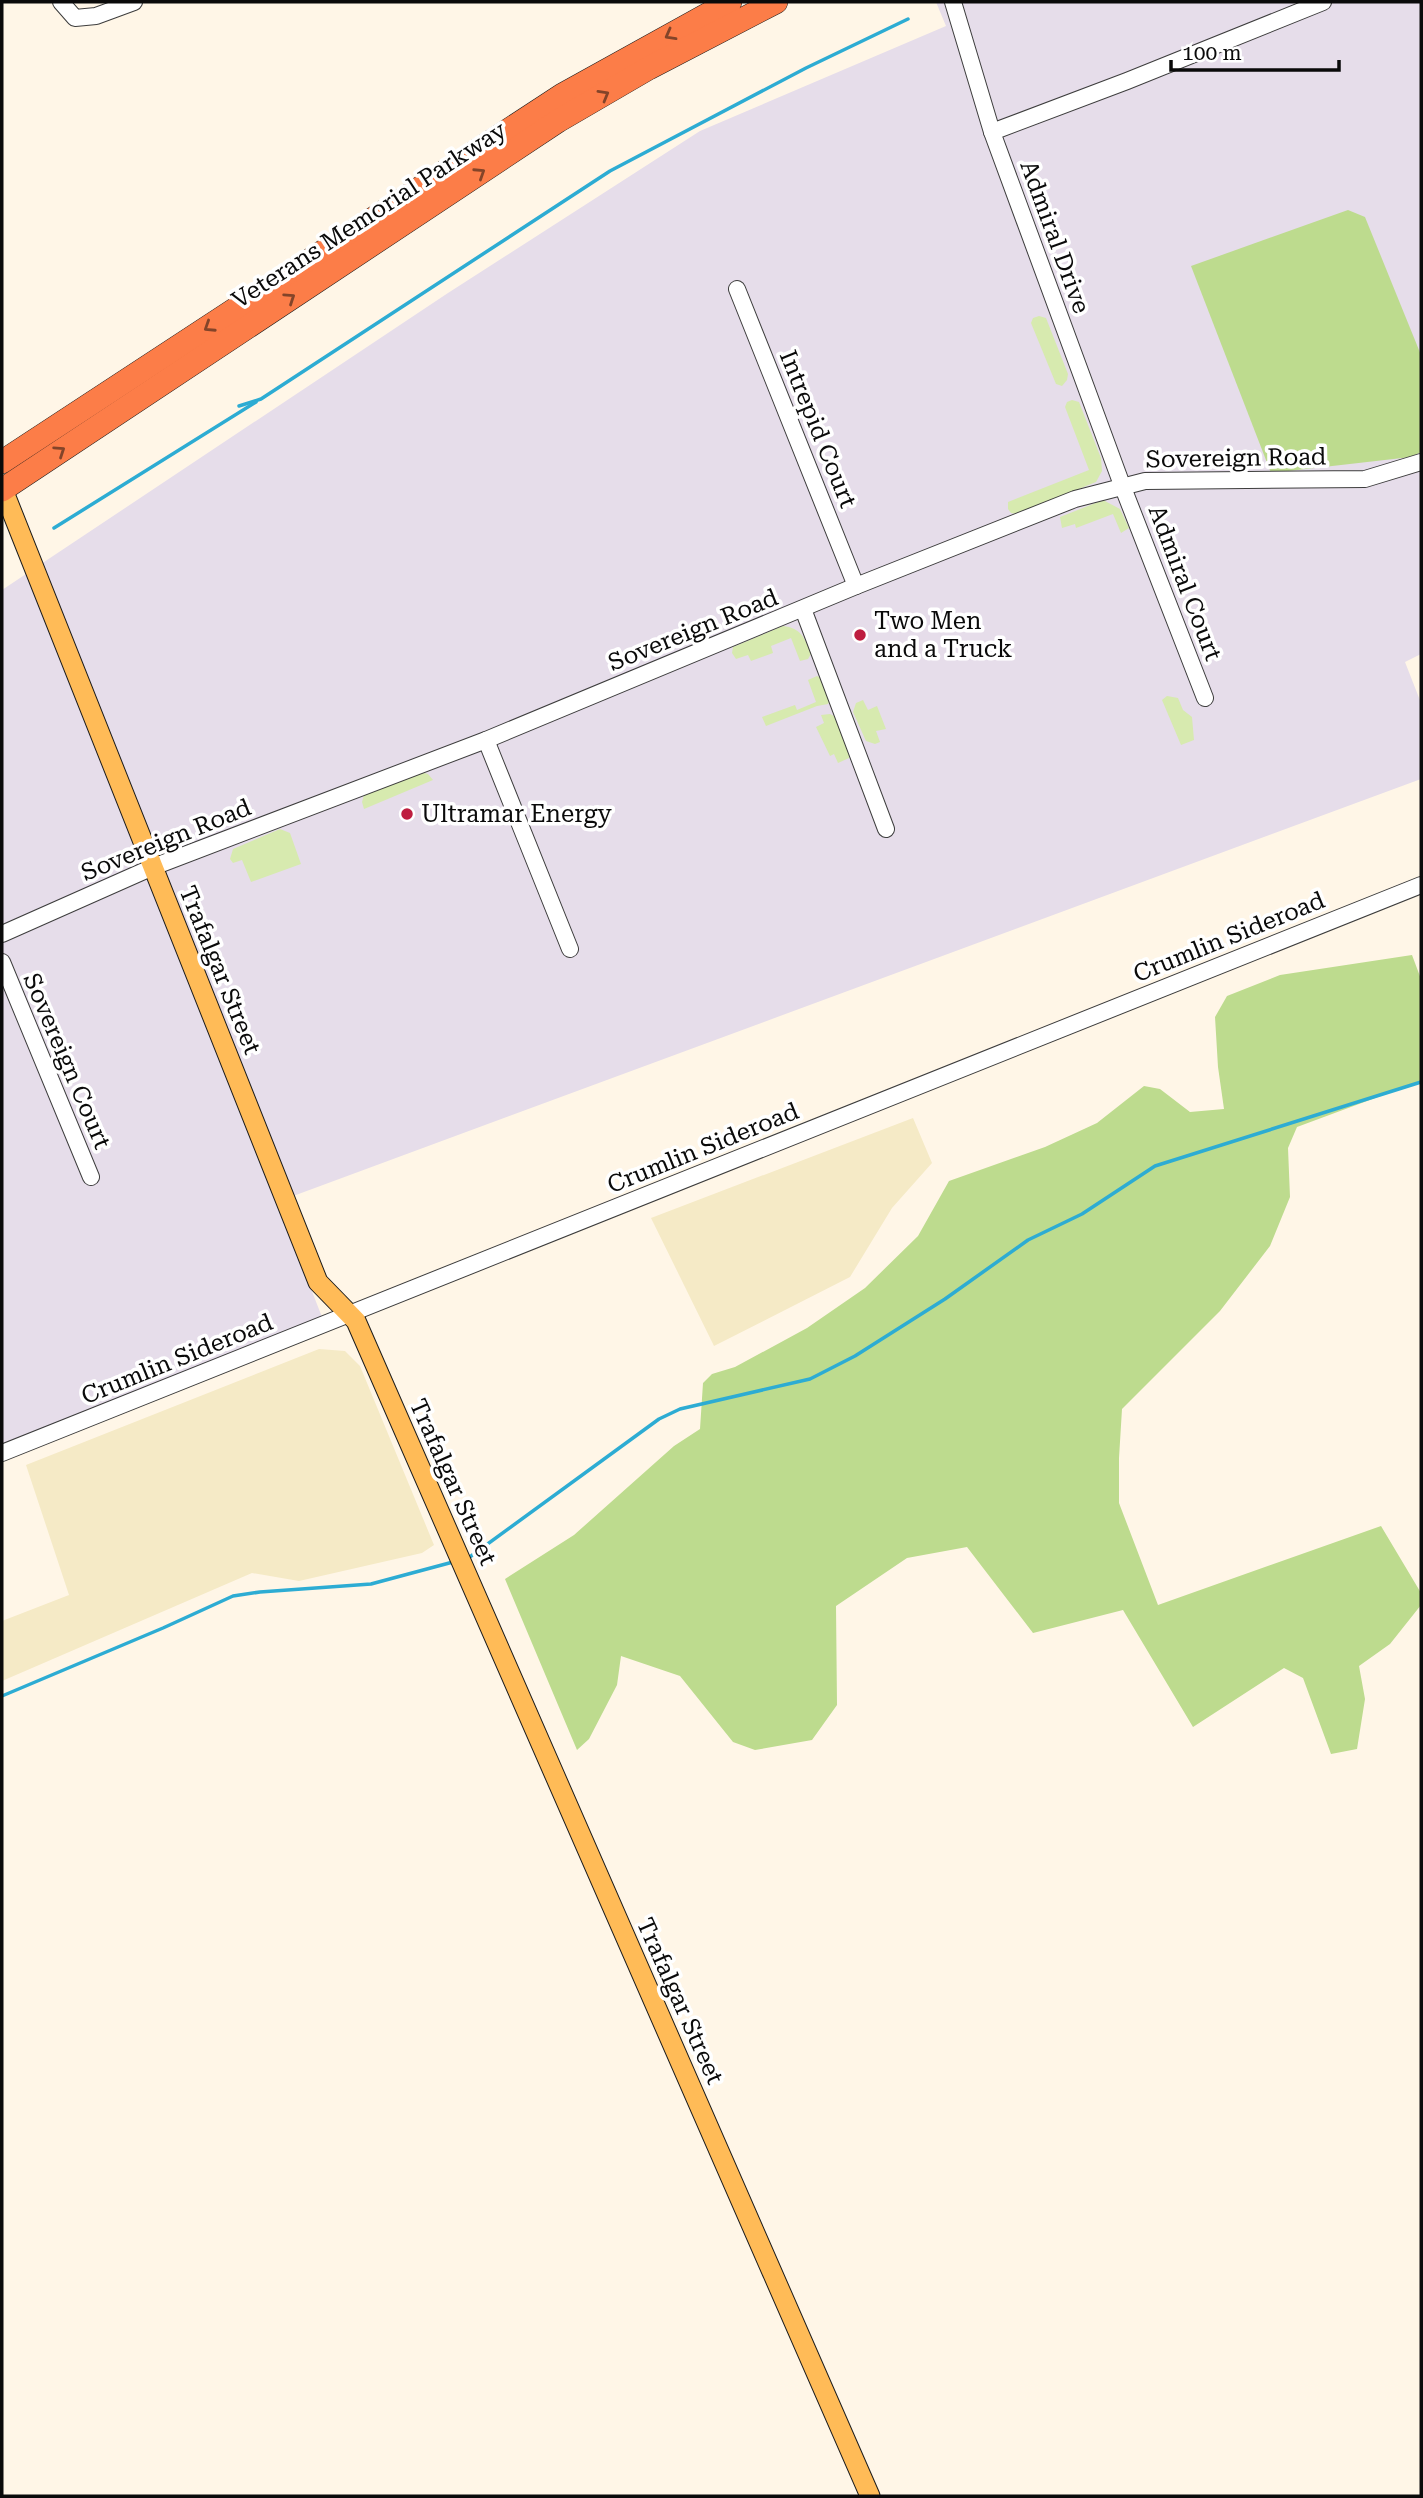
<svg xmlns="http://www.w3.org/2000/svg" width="1423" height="2498" font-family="'Roboto Serif',serif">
  <rect width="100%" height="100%" fill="#fff6e7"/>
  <polygon fill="#e6ddea" points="936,2 1421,2 1421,654 1405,662 1421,703 1421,779 277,1202 322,1317 2,1446 2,590 448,293 700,131 946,26"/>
  <g fill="#f5eac6">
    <polygon points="913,1118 932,1163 892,1208 850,1277 714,1346 651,1218"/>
    <polygon points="319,1349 345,1351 360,1366 434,1545 422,1553 299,1581 252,1573 2,1681 2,1621 69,1595 26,1465"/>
  </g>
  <g fill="#d7eaaf">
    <polygon points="1039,316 1046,318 1068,374 1067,380 1062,386 1056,384 1031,323 1033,318"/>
    <polygon points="1072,400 1079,402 1101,458 1102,471 1096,482 1017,514 1011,513 1008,509 1008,502 1089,470 1065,407 1067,402"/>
    <polygon points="1103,500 1120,509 1129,528 1121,533 1113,514 1076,528 1075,524 1062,528 1060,517"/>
    <path d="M783 626C801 628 805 638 811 654L808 659 800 661 791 638 771 646 773 653 751 661 748 655 736 659 732 653 733 647Z"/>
    <polygon points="817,676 821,678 830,700 828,704 817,706 766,726 762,717 795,705 797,710 816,702 808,680"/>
    <polygon points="1167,696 1178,698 1183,710 1192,717 1194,740 1181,745 1162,700"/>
    <polygon points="863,700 868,710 877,706 886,729 876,731 880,742 875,744 866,741 853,712 856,703"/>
    <polygon points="830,714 836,717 850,751 849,758 838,763 834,754 830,756 816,727 824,723 821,715"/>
    <polygon points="421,772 428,774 433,780 364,809 362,802 364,795"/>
    <polygon points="280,829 290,833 301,864 251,882 242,860 233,863 230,859 233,849"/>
  </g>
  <g fill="#bddb8e">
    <polygon points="1348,210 1365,217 1421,355 1421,452 1411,457 1271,473 1191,266"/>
    <polygon points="1412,955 1421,979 1421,1081 1297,1127 1288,1148 1290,1197 1270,1246 1220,1311 1122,1409 1119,1458 1119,1503 1158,1605 1381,1526 1421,1593 1421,1605 1390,1644 1359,1666 1365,1699 1357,1749 1331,1754 1303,1678 1284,1668 1193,1727 1123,1610 1033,1633 967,1547 907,1558 836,1606 837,1705 812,1740 755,1750 733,1742 680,1676 621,1656 617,1685 589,1739 577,1750 505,1579 574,1535 674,1446 700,1429 703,1383 712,1374 735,1367 807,1328 865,1288 918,1236 949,1181 1045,1147 1097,1123 1144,1086 1160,1089 1190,1112 1224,1109 1218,1067 1215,1017 1227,996 1280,975"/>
  </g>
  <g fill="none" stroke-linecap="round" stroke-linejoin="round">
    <g stroke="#2dacd3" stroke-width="3.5">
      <polyline points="239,406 261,399 610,171 806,68 908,19"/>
      <polyline points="54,528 256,402"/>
      <polyline points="467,1559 659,1419 680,1409 810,1379 855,1356 945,1299 1028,1240 1082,1214 1155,1166 1421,1082"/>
      <polyline points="2,1696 163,1628 233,1596 260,1592 371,1584 453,1562"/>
    </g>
    <defs>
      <g id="minor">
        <polyline points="61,2 75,18 96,16 134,2"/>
        <polyline points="953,2 992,132 1122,485 1205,698"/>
        <polyline points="992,132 1127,81 1323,2"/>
        <polyline points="737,289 856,586"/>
        <polyline points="803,609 886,829"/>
        <polyline points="486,740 570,949"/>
        <polyline points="2,934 153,867 486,740 856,586 1075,499 1145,481 1365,479 1421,462"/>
        <polyline points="2,962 91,1177"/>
        <polyline points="2,1453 1421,885"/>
      </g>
      <polyline id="major" points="2,487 318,1282 356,1321 870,2496"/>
      <g id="highway">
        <polyline points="2,462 562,95 730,2"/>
        <polyline points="2,490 558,121 649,68 776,2"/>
      </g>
    </defs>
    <use href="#minor" stroke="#3d3d3d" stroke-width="18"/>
    <use href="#major" stroke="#1b1b1b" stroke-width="21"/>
    <use href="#highway" stroke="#1b1b1b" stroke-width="24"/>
    <use href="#minor" stroke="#fff" stroke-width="16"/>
    <use href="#major" stroke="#ffbb57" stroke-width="19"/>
    <use href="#highway" stroke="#fc7d48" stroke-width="23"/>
  </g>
  <defs><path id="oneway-chevron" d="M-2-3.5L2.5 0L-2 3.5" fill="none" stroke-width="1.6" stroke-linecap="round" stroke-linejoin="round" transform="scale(1.75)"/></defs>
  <g stroke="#834429">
    <use href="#oneway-chevron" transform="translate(670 35) rotate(151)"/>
    <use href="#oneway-chevron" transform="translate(604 95) rotate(-30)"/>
    <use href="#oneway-chevron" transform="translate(480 173) rotate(-33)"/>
    <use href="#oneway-chevron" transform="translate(290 298) rotate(-34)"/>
    <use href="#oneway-chevron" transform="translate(209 327) rotate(147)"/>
    <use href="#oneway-chevron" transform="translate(60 451) rotate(-34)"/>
  </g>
  <g fill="#be1d3f" stroke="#fff" stroke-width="2.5">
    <circle cx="860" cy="635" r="7"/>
    <circle cx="407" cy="814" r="7"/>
  </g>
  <g text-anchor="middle" stroke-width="7" stroke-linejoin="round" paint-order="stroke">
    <g font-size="24" fill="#0a0a0a" stroke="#fff">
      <text transform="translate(369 215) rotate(-33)" y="8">Veterans Memorial Parkway</text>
      <text transform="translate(1055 237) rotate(70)" y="8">Admiral Drive</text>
      <text transform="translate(818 429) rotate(68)" y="8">Intrepid Court</text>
      <text transform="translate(1236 458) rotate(-1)" y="8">Sovereign Road</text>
      <text transform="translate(1185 583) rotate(69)" y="8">Admiral Court</text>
      <text transform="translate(693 630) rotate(-22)" y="8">Sovereign Road</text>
      <text transform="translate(166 840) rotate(-22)" y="8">Sovereign Road</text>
      <text transform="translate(1229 937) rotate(-22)" y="8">Crumlin Sideroad</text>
      <text transform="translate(220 970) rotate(68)" y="8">Trafalgar Street</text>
      <text transform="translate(67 1061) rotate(67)" y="8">Sovereign Court</text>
      <text transform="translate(703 1148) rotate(-22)" y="8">Crumlin Sideroad</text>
      <text transform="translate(177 1359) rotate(-22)" y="8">Crumlin Sideroad</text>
      <text transform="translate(453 1482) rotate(66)" y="8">Trafalgar Street</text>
      <text transform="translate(680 2001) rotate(66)" y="8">Trafalgar Street</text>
    </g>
    <g font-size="24" fill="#0a0a0a" stroke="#fff" text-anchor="start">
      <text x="874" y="629">Two Men<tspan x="874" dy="28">and a Truck</tspan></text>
      <text x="421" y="822">Ultramar Energy</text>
    </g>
  </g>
  <rect width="1423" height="2498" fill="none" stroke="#0a0a0a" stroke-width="7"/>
  <path d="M1171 60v10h168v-10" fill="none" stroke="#0a0a0a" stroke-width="3.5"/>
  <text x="1182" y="60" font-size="21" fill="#0a0a0a" stroke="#ffffff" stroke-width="5" paint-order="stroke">100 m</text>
</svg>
